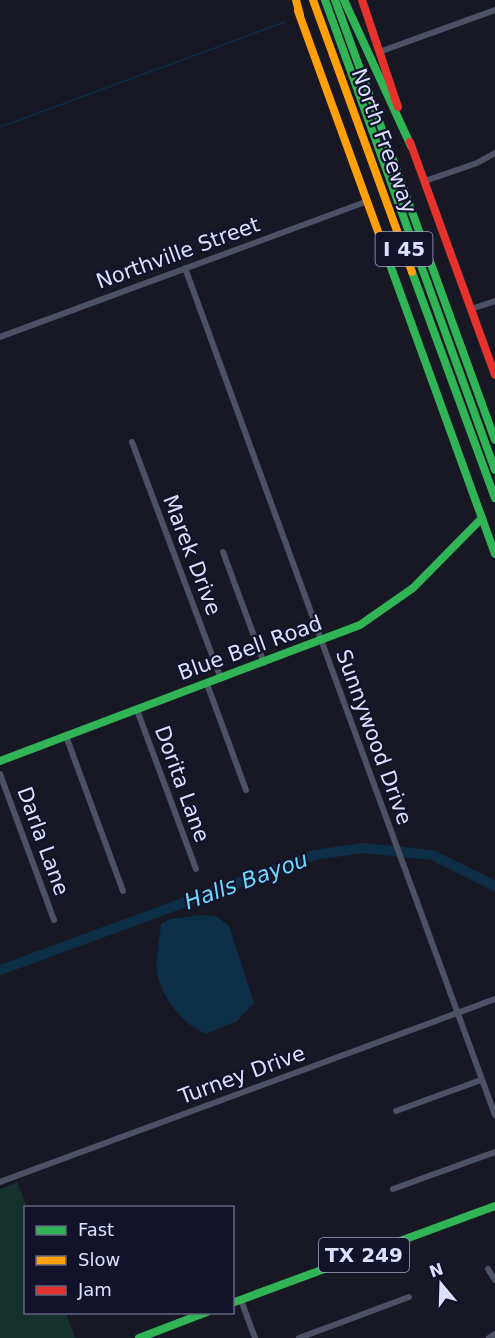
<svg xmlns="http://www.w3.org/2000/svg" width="495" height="1338" font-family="'DejaVu Sans',sans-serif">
  <rect width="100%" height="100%" fill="#181825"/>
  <polygon fill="#15312c" points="17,1182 27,1207 26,1312 66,1313 75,1338 0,1338 0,1189"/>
  <path fill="#0d2e47" d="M200 915 216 916 229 926 254 1003 237 1021 206 1034C183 1024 165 1002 158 977 154 963 160 940 161 924L170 919Z"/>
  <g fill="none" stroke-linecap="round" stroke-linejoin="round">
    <polyline stroke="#0d2e47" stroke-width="1.5" points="0,127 285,22"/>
    <polyline stroke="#0d2e47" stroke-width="10" points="0,970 314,855 363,848 432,855 495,886"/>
    <g stroke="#4d5166" stroke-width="6">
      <polyline points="379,52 495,10"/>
      <polyline points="425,181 477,163 495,153"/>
      <polyline points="185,268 495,1115"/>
      <polyline points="471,309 495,301"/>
      <polyline points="0,337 368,201"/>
      <polyline points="132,442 221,679"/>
      <polyline points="223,552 264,663"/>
      <polyline points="207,684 246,790"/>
      <polyline points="137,710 196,869"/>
      <polyline points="66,736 123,891"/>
      <polyline points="0,774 54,920"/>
      <polyline points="396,1111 481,1080"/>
      <polyline points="0,1182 495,999"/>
      <polyline points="393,1189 495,1152"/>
      <polyline points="488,1269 495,1280"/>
      <polyline points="241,1300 255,1338"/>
      <polyline points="299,1338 409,1297"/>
      <polyline points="489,1338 495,1334"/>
    </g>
    <g stroke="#30b455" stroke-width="8">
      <polyline points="325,0 495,470"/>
      <polyline points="335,0 495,440"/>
      <polyline points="344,0 411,146"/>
      <polyline points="384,248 495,554"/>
      <polyline points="412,272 495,498"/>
      <polyline points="0,761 360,625 413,588 482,518"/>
      <polyline points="232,1303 495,1206"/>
      <polyline points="139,1338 207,1312"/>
    </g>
    <g stroke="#ff9f0a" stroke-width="8">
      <polyline points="296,0 300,15"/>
      <polyline points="313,0 412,272"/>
      <polyline points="298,11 384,248"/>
    </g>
    <g stroke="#e5322d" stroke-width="8">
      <polyline points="362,0 398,107"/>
      <polyline points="410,142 495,375"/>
    </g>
  </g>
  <g text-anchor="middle" stroke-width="4.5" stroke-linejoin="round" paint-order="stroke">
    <g fill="#12132b" stroke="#9fa2bf" stroke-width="1.5">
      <rect x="375.5" y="232" width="57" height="34" rx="4.5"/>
      <rect x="319" y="1238" width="90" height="34" rx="4.5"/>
    </g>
    <g font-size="20" font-weight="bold" fill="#dce0ff">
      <text x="404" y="256">I 45</text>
      <text x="364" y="1262">TX 249</text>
    </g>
    <g font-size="21" fill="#dce0ff" stroke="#12132b">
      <text transform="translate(384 141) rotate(70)" y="7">North Freeway</text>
      <text transform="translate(178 253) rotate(-20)" y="7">Northville Street</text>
      <text transform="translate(192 555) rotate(69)" y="7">Marek Drive</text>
      <text transform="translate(250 648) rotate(-20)" y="7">Blue Bell Road</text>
      <text transform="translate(374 737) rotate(70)" y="7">Sunnywood Drive</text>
      <text transform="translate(182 784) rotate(70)" y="7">Dorita Lane</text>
      <text transform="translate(43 841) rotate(70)" y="7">Darla Lane</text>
      <text transform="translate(242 1075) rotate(-20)" y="7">Turney Drive</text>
    </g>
    <g font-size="22" font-style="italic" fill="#6cdafd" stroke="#12132b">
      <text transform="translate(246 880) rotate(-20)" y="8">Halls Bayou</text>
    </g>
  </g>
  <rect x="24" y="1206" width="210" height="108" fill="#12132b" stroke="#636580" stroke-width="1.5"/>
  <rect x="36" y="1226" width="30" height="9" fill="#30b455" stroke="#636580" stroke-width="1.5"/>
  <text x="78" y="1236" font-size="18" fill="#dce0ff">Fast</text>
  <rect x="36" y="1256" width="30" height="9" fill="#ff9f0a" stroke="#636580" stroke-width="1.5"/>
  <text x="78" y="1266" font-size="18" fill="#dce0ff">Slow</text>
  <rect x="36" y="1286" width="30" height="9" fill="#e5322d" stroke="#636580" stroke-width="1.5"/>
  <text x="78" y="1296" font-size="18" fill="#dce0ff">Jam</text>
  <g transform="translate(441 1284) rotate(341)" stroke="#12132b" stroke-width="4.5" paint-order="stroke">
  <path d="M0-4.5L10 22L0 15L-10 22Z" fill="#dce0ff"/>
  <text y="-9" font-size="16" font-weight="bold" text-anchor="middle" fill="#dce0ff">N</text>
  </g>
</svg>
